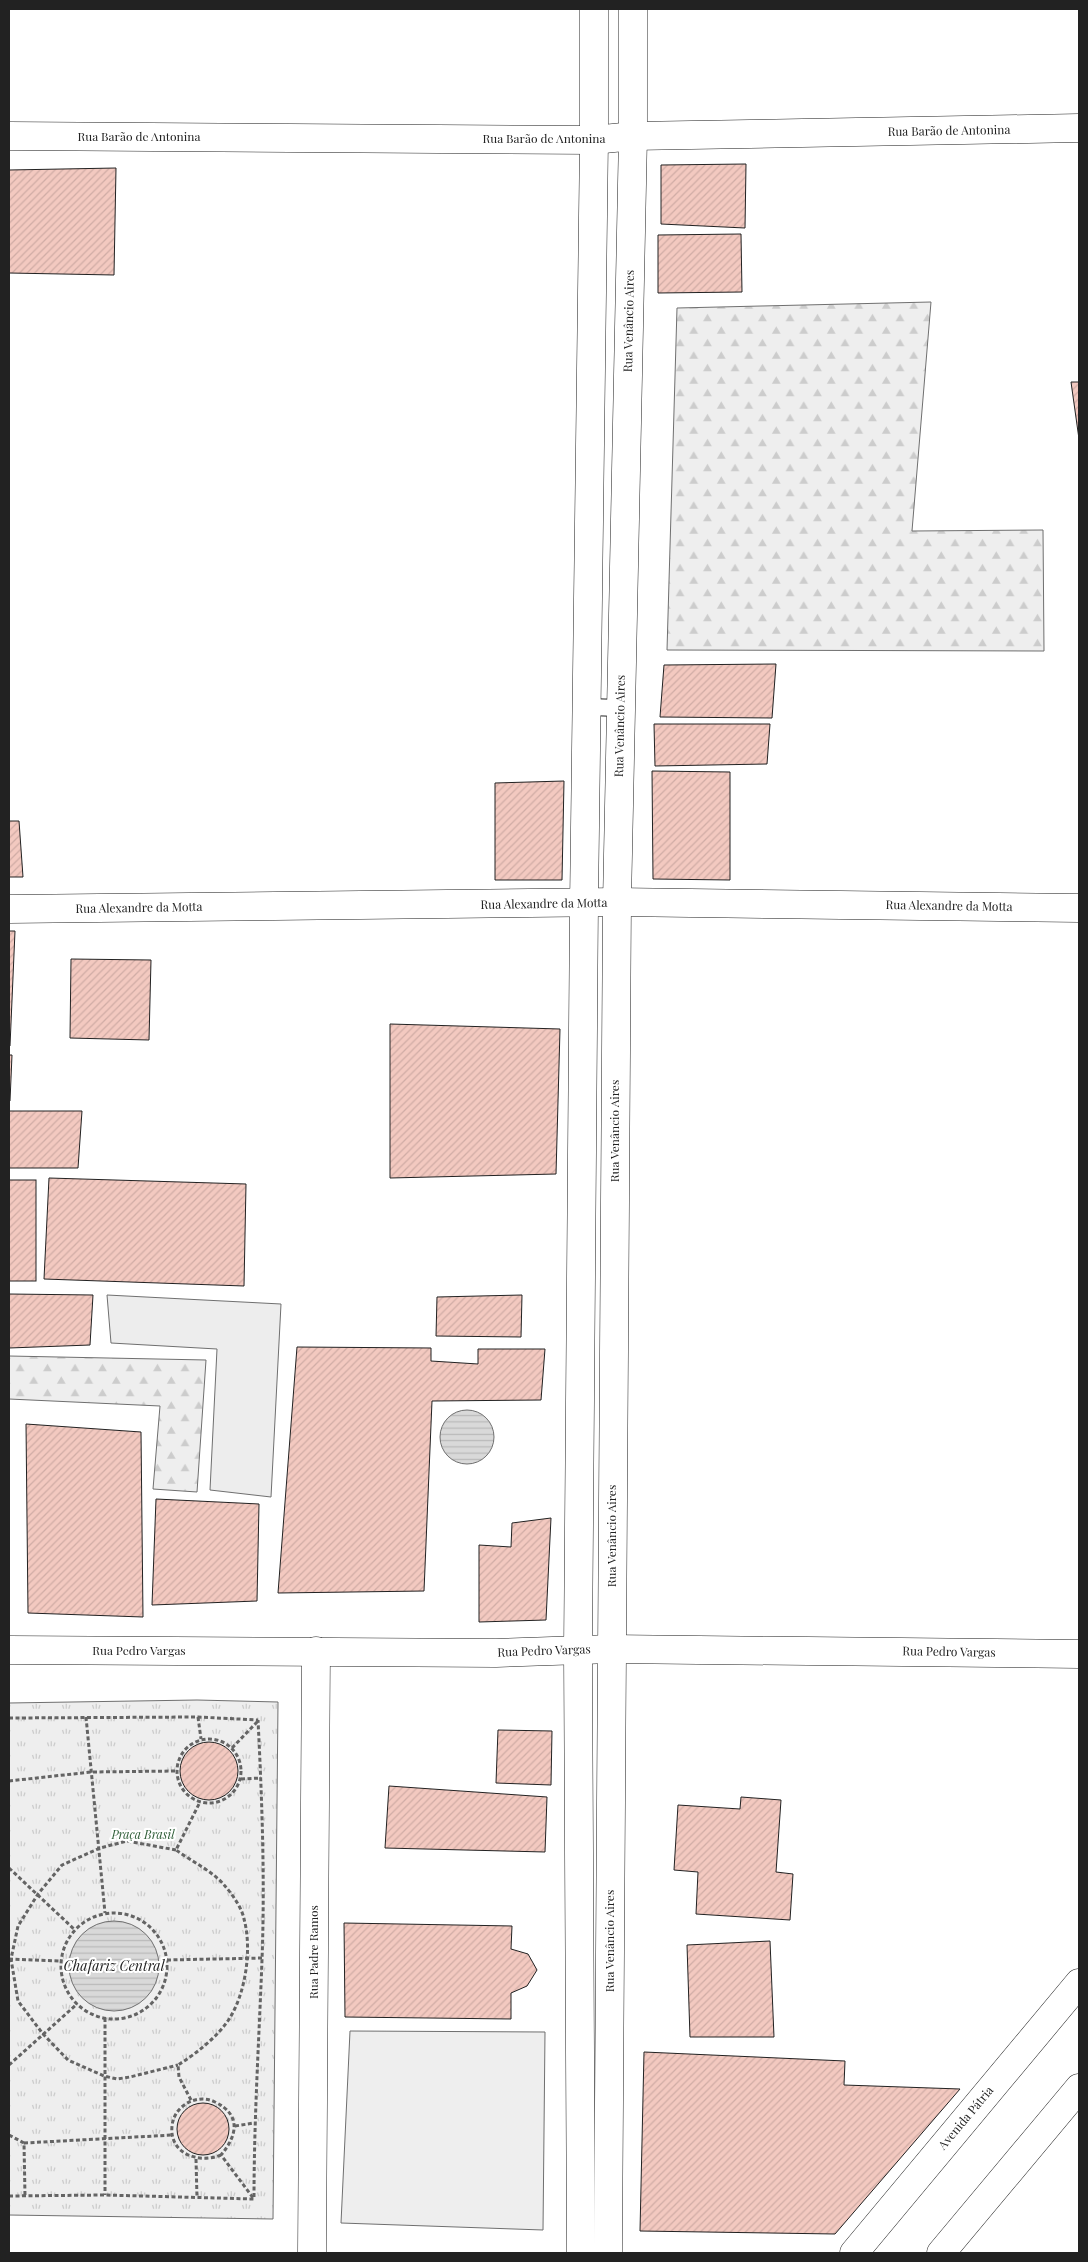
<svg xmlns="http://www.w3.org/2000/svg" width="1088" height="2262" font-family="'Playfair Display',serif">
  <defs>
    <pattern id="forest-firs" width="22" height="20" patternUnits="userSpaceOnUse" patternTransform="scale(1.25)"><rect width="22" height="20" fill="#eee"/><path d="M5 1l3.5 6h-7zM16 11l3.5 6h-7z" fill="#ccc"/></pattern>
    <pattern id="park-tufts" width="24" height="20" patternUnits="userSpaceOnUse" patternTransform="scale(1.25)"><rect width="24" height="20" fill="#eee"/><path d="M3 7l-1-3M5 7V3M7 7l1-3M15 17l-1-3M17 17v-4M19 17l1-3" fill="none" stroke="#ccc"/></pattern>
    <pattern id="water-rules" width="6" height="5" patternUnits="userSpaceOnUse" patternTransform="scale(1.25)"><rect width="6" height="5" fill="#d9d9d9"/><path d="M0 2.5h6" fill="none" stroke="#bababa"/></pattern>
    <pattern id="building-hatch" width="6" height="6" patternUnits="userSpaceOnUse" patternTransform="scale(1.25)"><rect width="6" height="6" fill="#f3c9c0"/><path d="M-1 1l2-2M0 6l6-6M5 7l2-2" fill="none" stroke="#d0aca5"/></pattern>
  </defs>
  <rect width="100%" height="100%" fill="#fff"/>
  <g fill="url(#forest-firs)" stroke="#6f6f6f">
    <polygon points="931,302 912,531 1043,530 1044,651 667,650 677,308"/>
    <polygon points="9,1356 206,1360 197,1492 153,1489 160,1406 9,1399"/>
  </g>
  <polygon fill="url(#park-tufts)" stroke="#6f6f6f" points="197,1700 278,1702 273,2219 9,2215 9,1703"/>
  <polygon fill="#eee" stroke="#6f6f6f" points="350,2031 545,2032 543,2230 341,2223"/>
  <polygon fill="#ededed" stroke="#6f6f6f" points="107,1295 281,1304 271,1497 210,1490 217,1349 111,1343"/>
  <g fill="url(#water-rules)" stroke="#6f6f6f">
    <circle cx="467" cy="1437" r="27"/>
    <circle cx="114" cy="1966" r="45"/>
  </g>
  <g fill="url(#building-hatch)" stroke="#222">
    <polygon points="746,164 745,228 661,224 661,165"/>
    <polygon points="116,168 114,275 9,273 9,170"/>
    <polygon points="741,234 742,292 658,293 658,235"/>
    <polygon points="1071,382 1079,382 1079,439"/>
    <polygon points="776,664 772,718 660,717 664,665"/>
    <polygon points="654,724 770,724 767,764 655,766"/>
    <polygon points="652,771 730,772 730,880 653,879"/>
    <polygon points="564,781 562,880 495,880 495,783"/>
    <polygon points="9,821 19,821 23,877 9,877"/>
    <polygon points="9,931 15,931 10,1046 9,1046"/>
    <polygon points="71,959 151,960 149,1040 70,1038"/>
    <polygon points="390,1024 560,1029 556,1174 390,1178"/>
    <polygon points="9,1055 12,1055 10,1101 9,1101"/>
    <polygon points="9,1111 82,1111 78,1168 9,1168"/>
    <polygon points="49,1178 246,1184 244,1286 44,1279"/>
    <rect x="9" y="1180" width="27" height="101"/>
    <polygon points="9,1294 93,1295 90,1345 9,1348"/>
    <polygon points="522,1295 521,1337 436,1336 437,1297"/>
    <polygon points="297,1347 431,1348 431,1361 478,1364 478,1349 545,1349 541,1400 432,1401 424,1591 278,1593"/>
    <polygon points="26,1424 141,1432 143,1617 28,1613"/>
    <polygon points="156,1499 259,1504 257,1601 152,1605"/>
    <polygon points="551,1518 546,1620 479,1622 479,1545 511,1547 512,1523"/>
    <polygon points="498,1730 552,1731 551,1785 496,1783"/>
    <circle cx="209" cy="1771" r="29"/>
    <polygon points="389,1786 547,1797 545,1852 385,1848"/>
    <polygon points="741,1797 781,1800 776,1872 793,1874 790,1920 696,1914 698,1872 674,1870 678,1805 740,1809"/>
    <polygon points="344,1923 512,1926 511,1949 528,1954 537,1970 527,1986 511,1993 511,2019 345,2017"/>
    <polygon points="770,1941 774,2037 690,2037 687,1945"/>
    <polygon points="644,2052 845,2061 844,2085 960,2089 835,2234 640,2231"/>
    <circle cx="203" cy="2129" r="26"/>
  </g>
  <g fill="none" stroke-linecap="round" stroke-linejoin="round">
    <defs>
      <polyline id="lane" points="587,707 621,708"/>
      <g id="street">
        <polyline points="9,136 594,140 633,136 1079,128"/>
        <polyline points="312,2253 316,1651"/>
        <polyline points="581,2253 578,1650 584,904 594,140 594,9"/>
        <polyline points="608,2253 617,902 633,136 633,9"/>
      </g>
      <g id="secondary">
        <polyline points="9,909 617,902 1079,908"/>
        <polyline points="9,1650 496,1653 611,1649 1079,1654"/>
        <polyline points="854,2253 1079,1983"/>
        <polyline points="941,2253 1079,2088"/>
      </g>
    </defs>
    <use href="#lane" stroke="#222" stroke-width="18"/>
    <use href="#street" stroke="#222" stroke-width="29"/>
    <use href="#secondary" stroke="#222" stroke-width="29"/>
    <g stroke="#646464" stroke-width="3" stroke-dasharray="4 2.5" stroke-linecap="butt">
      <polyline points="86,1717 105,1913"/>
      <polyline points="198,1717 201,1739"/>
      <polyline points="9,1718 198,1717 258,1720"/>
      <circle cx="209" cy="1771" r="32"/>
      <polyline points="232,1748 258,1721"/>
      <polyline points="241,1779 261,1778"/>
      <polyline points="9,1781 91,1772 177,1771"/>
      <polyline points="176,1850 127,1841 100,1848 62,1865 38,1894 18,1926 11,1959 18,2001 43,2034 68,2060 104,2076 117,2079 130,2077 178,2065"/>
      <polyline points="9,1868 75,1930"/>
      <circle cx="114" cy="1966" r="53"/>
      <polyline points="9,1959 61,1961"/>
      <polyline points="167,1960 262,1958"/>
      <polyline points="105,2018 105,2195"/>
      <polyline points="9,2065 77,2004"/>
      <path d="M191 2100 179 2077 178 2065C197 2053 220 2035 231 2016 246 1990 252 1948 244 1919 242 1908 232 1894 225 1886 214 1872 191 1861 176 1850L200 1802"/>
      <polyline points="235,2126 254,2123"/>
      <polyline points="9,2135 24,2143 25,2196"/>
      <polyline points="24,2143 173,2135"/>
      <path d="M221 2155C199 2164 169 2154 172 2126 174 2105 198 2093 215 2102 242 2115 237 2136 221 2155L254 2199"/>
      <polyline points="196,2159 197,2198"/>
      <path d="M9 2196 105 2195 254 2199C254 2119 259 2040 262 1960 265 1880 262 1800 258 1720"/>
    </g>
    <use href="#lane" stroke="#fff" stroke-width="16"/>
    <use href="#street" stroke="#fff" stroke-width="28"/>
    <use href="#secondary" stroke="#fff" stroke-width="28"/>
  </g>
  <g text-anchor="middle" stroke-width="4" stroke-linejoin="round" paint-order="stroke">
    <g font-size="12" fill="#222" stroke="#fff">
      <text transform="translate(949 131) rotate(-1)" y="4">Rua Barão de Antonina</text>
      <text x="139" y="141">Rua Barão de Antonina</text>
      <text x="544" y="143">Rua Barão de Antonina</text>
      <text transform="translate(629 321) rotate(-89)" y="4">Rua Venâncio Aires</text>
      <text transform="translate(620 726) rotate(-89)" y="4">Rua Venâncio Aires</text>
      <text transform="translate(544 904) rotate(-1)" y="4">Rua Alexandre da Motta</text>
      <text transform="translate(949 906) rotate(1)" y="4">Rua Alexandre da Motta</text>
      <text transform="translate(139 908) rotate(-1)" y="4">Rua Alexandre da Motta</text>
      <text transform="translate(615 1131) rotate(-90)" y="4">Rua Venâncio Aires</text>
      <text transform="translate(612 1536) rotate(-90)" y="4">Rua Venâncio Aires</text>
      <text x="139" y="1655">Rua Pedro Vargas</text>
      <text transform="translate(544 1651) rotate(-2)" y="4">Rua Pedro Vargas</text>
      <text transform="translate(949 1652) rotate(1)" y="4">Rua Pedro Vargas</text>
      <text transform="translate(610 1941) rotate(-90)" y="4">Rua Venâncio Aires</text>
      <text transform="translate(314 1952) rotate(-90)" y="4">Rua Padre Ramos</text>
      <text transform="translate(966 2118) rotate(-50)" y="4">Avenida Pátria</text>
    </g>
    <g font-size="12" font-style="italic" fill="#2f5e38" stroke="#fff">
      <text x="143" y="1839">Praça Brasil</text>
    </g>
    <g font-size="14" font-style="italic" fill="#222" stroke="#fff">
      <text x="114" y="1971">Chafariz Central</text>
    </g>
  </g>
  <rect width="1088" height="2262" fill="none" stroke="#222222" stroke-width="20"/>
</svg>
